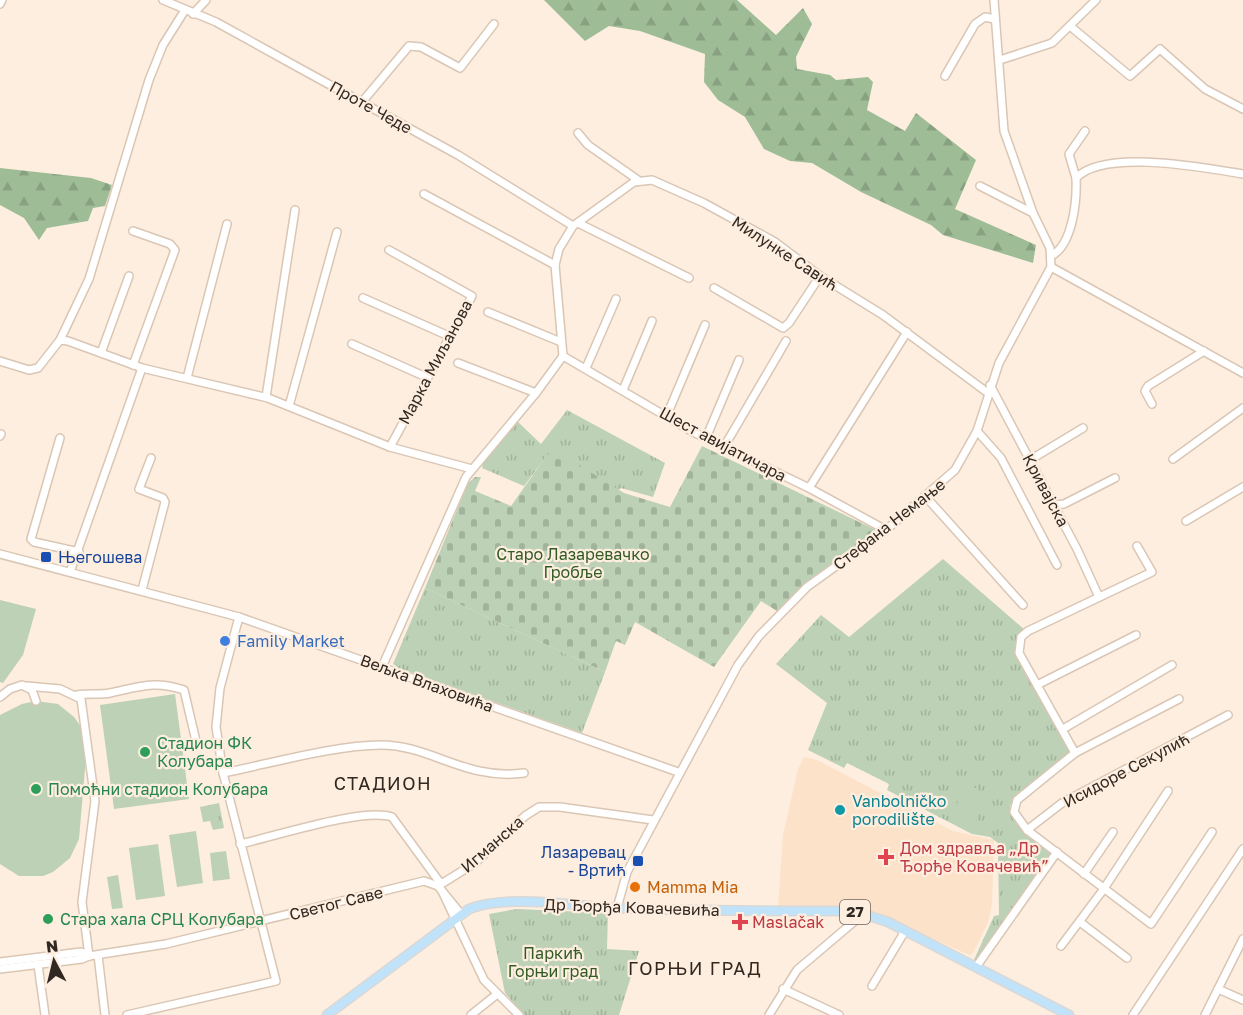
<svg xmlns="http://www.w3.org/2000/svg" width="1243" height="1015" font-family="'Golos Text',sans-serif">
  <defs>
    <pattern id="grass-tufts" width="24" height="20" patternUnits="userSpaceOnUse" patternTransform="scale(1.5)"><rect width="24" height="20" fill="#bcd1b6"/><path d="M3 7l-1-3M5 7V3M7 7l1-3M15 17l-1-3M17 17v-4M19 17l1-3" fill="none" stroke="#a2b39c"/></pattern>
    <pattern id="forest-firs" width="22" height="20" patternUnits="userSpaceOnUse" patternTransform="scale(1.5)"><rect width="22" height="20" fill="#9ebd96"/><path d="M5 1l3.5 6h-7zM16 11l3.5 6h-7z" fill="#88a281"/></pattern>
    <pattern id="cemetery-stones" width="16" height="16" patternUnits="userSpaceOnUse" patternTransform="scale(1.5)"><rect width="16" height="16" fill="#bcd1b6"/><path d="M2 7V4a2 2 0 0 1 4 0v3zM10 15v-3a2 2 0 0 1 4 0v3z" fill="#a2b39c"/></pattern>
  </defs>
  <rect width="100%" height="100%" fill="#feeedf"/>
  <polygon fill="#fce2c9" points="804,757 817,760 953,831 994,840 992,904 988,923 973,953 969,955 911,929 842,909 778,906 783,835 798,769"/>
  <g fill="url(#grass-tufts)">
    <polygon points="567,410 665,463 653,497 621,488 618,490 552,449 524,486 482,468 483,463 517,421 541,444"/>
    <path d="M943 559 1025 630 1017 637 1016 652 1072 752 1010 805C1009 825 1039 841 1053 851L976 963 973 962 994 916 999 915 998 843 990 837 972 834 887 790 889 784 847 763 844 768 808 750 827 703 776 664 821 615 849 637Z"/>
    <polygon points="425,588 605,672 582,733 399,668 393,664"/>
    <polygon points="219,803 224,828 213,830 210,821 203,822 200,807"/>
    <polygon points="517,909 608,913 607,949 639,951 619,1015 524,1015 505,993 489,914"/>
  </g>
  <g fill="url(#forest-firs)">
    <polygon points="544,0 737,0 776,35 803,8 812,24 796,57 797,69 830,75 836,80 868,77 873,82 867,110 905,131 916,113 976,160 955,209 1036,245 1033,263 943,235 931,225 861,192 812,163 790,161 764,149 745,117 718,100 704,82 705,54 640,31 609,26 585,41"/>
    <polygon points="0,168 91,178 112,185 105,206 93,208 88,221 47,228 39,240 24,218 0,205"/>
  </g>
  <polygon fill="url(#cemetery-stones)" points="702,446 880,532 811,579 777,611 761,601 714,667 635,622 625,645 616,641 605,672 425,588 468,483 475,477 481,477 475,491 511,506 552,448 624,493 670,507"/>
  <g fill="#bcd1b6">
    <polygon points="0,600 36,609 23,655 3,683 0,682"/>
    <polygon points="175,694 189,799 114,809 100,705"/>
    <polygon points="36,701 58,704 74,717 82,728 86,757 79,839 70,858 53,872 43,876 19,876 0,864 0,715 22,704"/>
    <polygon points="958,788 978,788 978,820 957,820"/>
    <polygon points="196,831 203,883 177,887 169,835"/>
    <polygon points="158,844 165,896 136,900 129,848"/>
    <polygon points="226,851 230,879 213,881 210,853"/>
    <polygon points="118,875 123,908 112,909 107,877"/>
  </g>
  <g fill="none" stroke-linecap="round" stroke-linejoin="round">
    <defs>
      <g id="minor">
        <polyline points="163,0 216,22 301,69 458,155 573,226"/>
        <polyline points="0,4 2,0"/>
        <polyline points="193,14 206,0"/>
        <polyline points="1070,26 1130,76 1160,49 1205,89 1243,109"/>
        <polyline points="1000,60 1052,43 1096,0"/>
        <polyline points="945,76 975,24 985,17 994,19"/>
        <polyline points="362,102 409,46 421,47 460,68 494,24"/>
        <polyline points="578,133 588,145 638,180"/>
        <polyline points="1076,178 1069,154 1085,131"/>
        <polyline points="980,186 1033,213"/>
        <polyline points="424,194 555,265"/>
        <polyline points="578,223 689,278"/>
        <polyline points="133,231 170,244 175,250 133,365"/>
        <polyline points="389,250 472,296 390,447"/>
        <path d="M1051 256C1073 245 1077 200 1076 178 1104 148 1206 168 1243 174"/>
        <polyline points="1051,267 1243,373"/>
        <polyline points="714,288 783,328 789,323 820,276"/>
        <polyline points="363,298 451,337"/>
        <polyline points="488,312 561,342"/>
        <polyline points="60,340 89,279 149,80 163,45 185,10"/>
        <polyline points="352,344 426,377"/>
        <polyline points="101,353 129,276"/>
        <polyline points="563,356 693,432 809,488 886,530"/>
        <polyline points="0,361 29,370 38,368 60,340 68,341 142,368 268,398 390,447 472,469"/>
        <polyline points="458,363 536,393"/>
        <polyline points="586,368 616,299"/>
        <polyline points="187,378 227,224"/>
        <polyline points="990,385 1077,549 1099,597"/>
        <polyline points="623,390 652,321"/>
        <polyline points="266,397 295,210"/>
        <polyline points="1152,404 1145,391 1148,386 1204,351"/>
        <polyline points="289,406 337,232"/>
        <polyline points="667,415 705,325"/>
        <polyline points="977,431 1001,458 1057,565"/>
        <polyline points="0,436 1,434"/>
        <polyline points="60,438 31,539 34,542 79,552"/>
        <polyline points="706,438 739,360"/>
        <polyline points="724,447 786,341"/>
        <polyline points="1173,459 1243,408"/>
        <polyline points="1030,460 1083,428"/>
        <polyline points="809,488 907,332"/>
        <polyline points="926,497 1023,605"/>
        <polyline points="1054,505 1064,504 1115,478"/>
        <polyline points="1186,521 1243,487"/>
        <polyline points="1137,546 1152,572 1028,631 1021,637 1019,653 1075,753 1017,800 1014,812 1027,830 1151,924 1212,832"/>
        <polyline points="0,554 239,617 678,772"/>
        <polyline points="70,572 142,368"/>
        <polyline points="142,590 165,502 163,498 139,489 151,458"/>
        <polyline points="382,667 466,477 536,393 563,356 555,265 559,249 573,226 634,182 652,180 704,203 775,242 820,276 883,315 988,393"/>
        <polyline points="1037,685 1136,635"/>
        <polyline points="27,686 60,689 81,699 95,801 82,902 89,956"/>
        <path d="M77 695C88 693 100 695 110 693 139 687 154 680 184 690L196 741"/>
        <polyline points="0,697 10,689 22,685 32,690 36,701"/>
        <polyline points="1063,729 1172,665"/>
        <polyline points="1075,753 1179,699"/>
        <path d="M223 773C269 764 335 745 381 745 431 745 466 781 524 773"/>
        <polyline points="1027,830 1062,803 1228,715"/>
        <path d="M240 844C273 837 364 807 392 817L441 884"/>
        <polyline points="1084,874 1113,832"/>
        <polyline points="438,886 475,863 525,816 539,807 560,807 653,820"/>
        <polyline points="442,891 484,980 519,1015"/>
        <polyline points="617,908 627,872 738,665 759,636 807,587 886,530 955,470 977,431 999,363 1051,267 1050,248 1033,213 1004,131 994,0"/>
        <polyline points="1080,922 1127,958"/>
        <polyline points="1061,946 1103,890 1168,791"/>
        <polyline points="98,955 105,1015"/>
        <polyline points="0,962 81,952 89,956"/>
        <polyline points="38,965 45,1015"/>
        <polyline points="976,967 1057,852"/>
        <polyline points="0,969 82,959 89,956 166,944 424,881 438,886 461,914"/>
        <polyline points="872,986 905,931"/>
        <polyline points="783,989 839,1015"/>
        <polyline points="1218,989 1243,1000"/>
        <polyline points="127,1015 276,981 223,773 216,727 220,688 239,617"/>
        <polyline points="471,1015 496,995"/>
        <polyline points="769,1015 797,970 863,914"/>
        <polyline points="1133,1015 1243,849"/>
        <polyline points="1205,1015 1243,939"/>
      </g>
      <path id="major" d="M327 1015 469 909C506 894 575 906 616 908 691 911 766 911 841 911L863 914 888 922 1069 1015"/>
    </defs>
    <use href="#minor" stroke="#dac6b4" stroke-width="10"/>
    <use href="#major" stroke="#dad8d7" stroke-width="11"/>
    <use href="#minor" stroke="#fff" stroke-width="7"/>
    <use href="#major" stroke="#c1e3fa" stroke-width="8"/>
  </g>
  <g fill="#1a4fb4" stroke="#feeedf" stroke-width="2">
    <rect x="40" y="551" width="12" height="12" rx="3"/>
    <rect x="632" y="855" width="12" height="12" rx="3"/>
  </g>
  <circle fill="#3f7fe0" stroke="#feeedf" stroke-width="2" cx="225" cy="641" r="6"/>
  <g fill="#2e9e5b" stroke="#feeedf" stroke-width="2">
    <circle cx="145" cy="752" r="6"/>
    <circle cx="36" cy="789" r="6"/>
    <circle cx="48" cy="919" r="6"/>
  </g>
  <circle fill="#0f9aa8" stroke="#feeedf" stroke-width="2" cx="840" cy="810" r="6"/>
  <g fill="#e0444e" stroke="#feeedf" stroke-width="2">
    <path d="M883 848h6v6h6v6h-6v6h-6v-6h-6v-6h6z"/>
    <path d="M737 913h6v6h6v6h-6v6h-6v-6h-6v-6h6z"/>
  </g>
  <circle fill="#e8710a" stroke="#feeedf" stroke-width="2" cx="635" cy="887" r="6"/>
  <g text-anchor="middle" stroke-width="4.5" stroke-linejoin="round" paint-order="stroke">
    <rect fill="#feeedf" stroke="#6e635a" stroke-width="1.5" x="840" y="900" width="30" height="24" rx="4.5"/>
    <g font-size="15" font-weight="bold" fill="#302821">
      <text x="855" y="917">27</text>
    </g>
    <g font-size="16" fill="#302821" stroke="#feeedf">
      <text transform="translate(371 107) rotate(29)" y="6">Проте Чеде</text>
      <text transform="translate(785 253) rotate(33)" y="6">Милунке Савић</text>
      <text transform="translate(435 362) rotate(-62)" y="6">Марка Миљанова</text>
      <text transform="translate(723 444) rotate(28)" y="6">Шест авијатичара</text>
      <text transform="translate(1046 490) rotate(62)" y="6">Кривајска</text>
      <text transform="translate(889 524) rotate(-38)" y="6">Стефана Немање</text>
      <text transform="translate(427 683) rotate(20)" y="6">Вељка Влаховића</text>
      <text transform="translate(1126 770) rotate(-28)" y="6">Исидоре Секулић</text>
      <text transform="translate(492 844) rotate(-41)" y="6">Игманска</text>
      <text transform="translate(336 903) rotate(-14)" y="6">Светог Саве</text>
      <text transform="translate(632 907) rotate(2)" y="6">Др Ђорђа Ковачевића</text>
    </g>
    <g font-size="16" fill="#315b25" stroke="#feeedf">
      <text x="573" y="560">Старо Лазаревачко<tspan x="573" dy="18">Гробље</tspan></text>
      <text x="553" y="959">Паркић<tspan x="553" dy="18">Горњи град</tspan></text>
    </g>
    <g font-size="16" fill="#164399" stroke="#feeedf" text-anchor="start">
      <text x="58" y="563">Његошева</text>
      <text x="626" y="858" text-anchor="end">Лазаревац<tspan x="626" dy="18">- Вртић</tspan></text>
    </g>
    <g font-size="16" fill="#366cbe" stroke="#feeedf" text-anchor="start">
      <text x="237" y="647">Family Market</text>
    </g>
    <g font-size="16" fill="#27864d" stroke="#feeedf" text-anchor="start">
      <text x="157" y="749">Стадион ФК<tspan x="157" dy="18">Колубара</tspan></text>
      <text x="48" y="795">Помоћни стадион Колубара</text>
      <text x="60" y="925">Стара хала СРЦ Колубара</text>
    </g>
    <g font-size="16" fill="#0d838f" stroke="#feeedf" text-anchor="start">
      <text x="852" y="807">Vanbolničko<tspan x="852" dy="18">porodilište</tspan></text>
    </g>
    <g font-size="16" fill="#be3a42" stroke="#feeedf" text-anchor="start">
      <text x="900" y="854">Дом здравља „Др<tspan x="900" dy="18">Ђорђе Ковачевић”</tspan></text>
      <text x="752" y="928">Maslačak</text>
    </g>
    <g font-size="16" fill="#c56008" stroke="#feeedf" text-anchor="start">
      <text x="647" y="893">Mamma Mia</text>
    </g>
    <g font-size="18" letter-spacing="1.5" fill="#302821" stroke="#feeedf">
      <text x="383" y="790">СТАДИОН</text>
      <text x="695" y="975">ГОРЊИ ГРАД</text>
    </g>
  </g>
  <g transform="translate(54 961) rotate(353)" stroke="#feeedf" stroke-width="4.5" paint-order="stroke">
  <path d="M0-4.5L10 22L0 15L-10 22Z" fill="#302821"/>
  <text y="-9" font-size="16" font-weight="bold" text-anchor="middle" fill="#302821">N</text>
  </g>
</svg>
